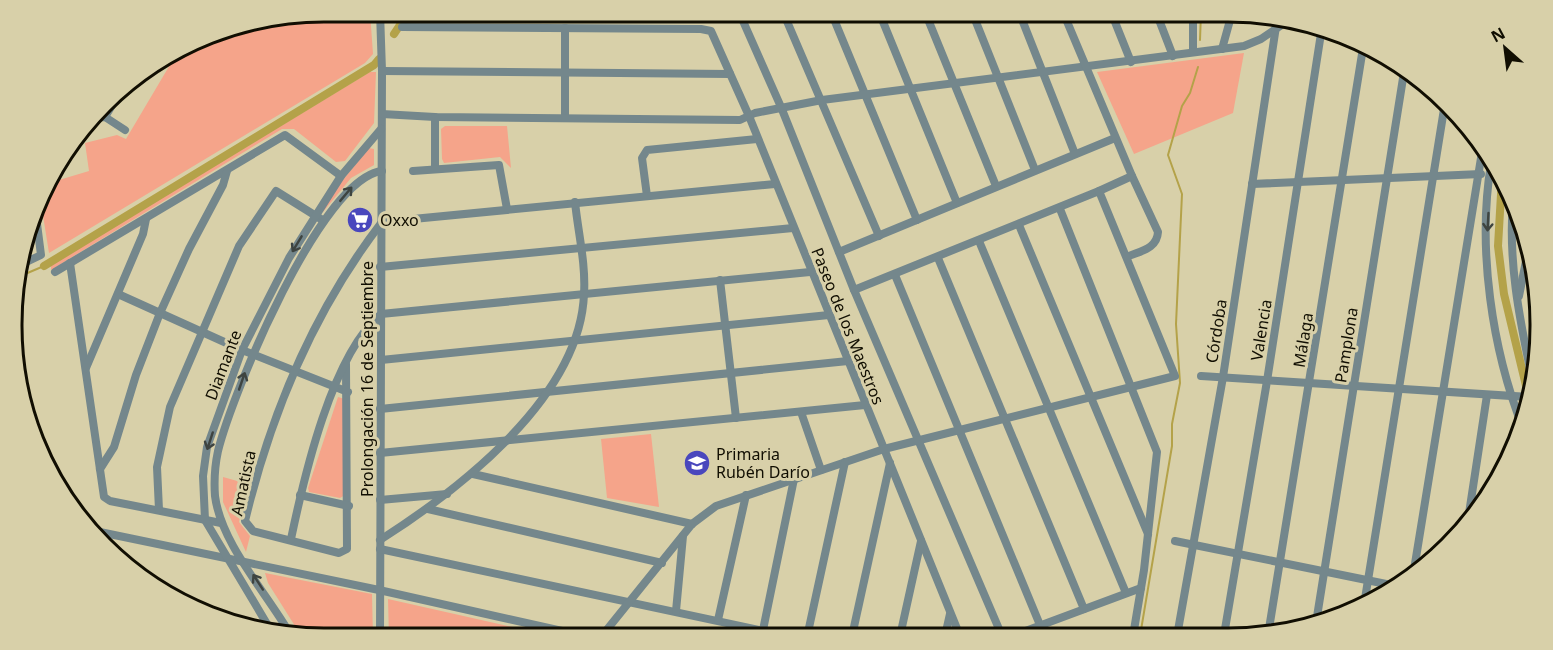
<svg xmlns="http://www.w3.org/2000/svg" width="1553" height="650" font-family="'Noto Sans',sans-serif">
  <rect width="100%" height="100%" fill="#d8d0a9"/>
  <g fill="#f5a48a">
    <polygon points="325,12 370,12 373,54 365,63 49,253 41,203 49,183 89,171 85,143 117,135 126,139 174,58 224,29"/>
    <polygon points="1244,53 1233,113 1134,154 1097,72"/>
    <polygon points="370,72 376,72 374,123 345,161 336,162 294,129 282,129 51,270 51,265"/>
    <polygon points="445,126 507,126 511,168 500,157 444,163 442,159 441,129"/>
    <polygon points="369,148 374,149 374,165 351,178 323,212 321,207"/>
    <polygon points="338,397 345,399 345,495 340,498 309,492 308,488"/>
    <polygon points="651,434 659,507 607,498 601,439"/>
    <polygon points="223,477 248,484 239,522 250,536 246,552 223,502"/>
    <polygon points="265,573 372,594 373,638 325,638 300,634 268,583"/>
    <polygon points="388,599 557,637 389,638"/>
  </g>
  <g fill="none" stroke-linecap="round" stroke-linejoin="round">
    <g stroke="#b4a249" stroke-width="2">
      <polyline points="1200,40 1201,12"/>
      <polyline points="18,277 44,266"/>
      <polyline points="1140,636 1172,446 1172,424 1180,383 1176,324 1182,194 1168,155 1182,106 1190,93 1198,67"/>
    </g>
    <g stroke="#b4a249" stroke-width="8">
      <polyline points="394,34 406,16 672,12"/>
      <polyline points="1502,177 1498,246 1504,294 1528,394"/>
      <polyline points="44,266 374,65 379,59"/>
    </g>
    <g stroke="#74878c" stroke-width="8">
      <polyline points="380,12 382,71 380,638"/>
      <polyline points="739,12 781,107 854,290 1002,636"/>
      <polyline points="783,12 879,236"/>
      <polyline points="831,12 917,220"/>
      <polyline points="879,12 957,203"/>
      <polyline points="925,12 996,186"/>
      <polyline points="972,12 1035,170"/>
      <polyline points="1019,12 1075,154"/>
      <polyline points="1111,12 1131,62"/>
      <polyline points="1156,12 1173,56"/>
      <polyline points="402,27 701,29 711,31 749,116 960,636"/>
      <polyline points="565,28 565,118"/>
      <polyline points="1222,49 1232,13"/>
      <polyline points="1193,52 1193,12"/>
      <polyline points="382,71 730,74"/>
      <polyline points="382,114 435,117 740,120 755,113 822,100 1244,46 1261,39 1286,22"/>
      <polyline points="105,117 123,87"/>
      <polyline points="95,118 105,117 125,130"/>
      <path d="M1491 164C1477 248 1492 350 1523 428"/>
      <polyline points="435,169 435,117"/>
      <polyline points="413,171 499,165 507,209"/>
      <polyline points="1252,184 1481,174"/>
      <polyline points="647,196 642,158 647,150 757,139"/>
      <path d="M1513 202C1508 259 1519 317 1531 373"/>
      <polyline points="1060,209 1157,452 1144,570 1133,636"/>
      <polyline points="1019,225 1148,534"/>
      <polyline points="979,241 1126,593"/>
      <polyline points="839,252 1115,138"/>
      <path d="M1127 257C1140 251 1157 249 1158 232L1132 176"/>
      <polyline points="938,258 1084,609"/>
      <polyline points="70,263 104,497 110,501 221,523"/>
      <polyline points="18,266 41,255 36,216"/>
      <polyline points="380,267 793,228"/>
      <polyline points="55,272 285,135 341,176"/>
      <polyline points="895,275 1040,625"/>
      <polyline points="720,280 736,418"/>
      <polyline points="854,290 1099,191"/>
      <polyline points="118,294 242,350 348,392"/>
      <polyline points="1519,296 1527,256"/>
      <polyline points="381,360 829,315"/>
      <path d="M346 364 347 549 339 553 253 531 245 521C271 413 314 310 382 222L775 184"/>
      <polyline points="86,368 143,234 146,219"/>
      <polyline points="1201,376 1528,397"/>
      <polyline points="380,409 848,361"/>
      <polyline points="801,412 821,470"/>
      <polyline points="380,453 865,405"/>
      <polyline points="100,469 114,447 136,375 160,313 189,249 223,185 227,171"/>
      <polyline points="473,474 692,524"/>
      <polyline points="300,495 349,506"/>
      <polyline points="380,500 447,494"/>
      <polyline points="428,509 662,563"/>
      <polyline points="159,510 157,467 170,407 239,246 276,191 324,221"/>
      <polyline points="1468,520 1487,395"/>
      <polyline points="95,531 379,590 589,637"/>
      <path d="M291 539C304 477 332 354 381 314L810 272"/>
      <path d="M380 540C460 489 580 397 584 294 586 264 578 232 575 202"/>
      <polyline points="1175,541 1396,586"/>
      <polyline points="380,549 792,637"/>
      <polyline points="1413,576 1482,152"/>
      <polyline points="1364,605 1445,103"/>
      <polyline points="676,611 683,536"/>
      <polyline points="718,620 746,495"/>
      <polyline points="1316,623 1404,72"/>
      <polyline points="270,629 205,520 203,476 207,447 242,350 289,258 341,176 381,129"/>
      <polyline points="763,630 794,479"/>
      <path d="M289 632C265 591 221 543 215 496 214 482 215 465 218 451 232 394 321 178 382 171"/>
      <polyline points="1224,635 1267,381 1322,27"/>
      <polyline points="1268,635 1363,48"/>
      <polyline points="852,636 890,463"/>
      <polyline points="900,636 921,541"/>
      <polyline points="945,636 950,614"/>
      <polyline points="1012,636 1141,588"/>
      <polyline points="1177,636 1223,377 1277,20"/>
      <polyline points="601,637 692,524 716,506 884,449 1175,376 1099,191 1132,176 1063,12"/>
      <polyline points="807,637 845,462"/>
    </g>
  </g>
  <defs><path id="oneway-shaft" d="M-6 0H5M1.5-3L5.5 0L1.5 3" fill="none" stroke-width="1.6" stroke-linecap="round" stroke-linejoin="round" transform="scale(1.5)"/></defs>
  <g stroke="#3e4440">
    <use href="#oneway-shaft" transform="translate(346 194) rotate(-50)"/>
    <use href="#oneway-shaft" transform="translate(1488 222) rotate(93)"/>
    <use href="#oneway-shaft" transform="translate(297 244) rotate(121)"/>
    <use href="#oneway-shaft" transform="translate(242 381) rotate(-71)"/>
    <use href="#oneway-shaft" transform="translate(210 441) rotate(108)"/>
    <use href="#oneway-shaft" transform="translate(258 582) rotate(-123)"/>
  </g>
  <defs>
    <symbol id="supermarket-disc" viewBox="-11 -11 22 22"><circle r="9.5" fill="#4947bd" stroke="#d8d0a9"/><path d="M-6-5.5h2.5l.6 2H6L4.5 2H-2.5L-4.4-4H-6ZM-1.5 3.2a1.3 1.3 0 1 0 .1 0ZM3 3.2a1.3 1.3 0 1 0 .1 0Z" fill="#fff"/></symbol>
    <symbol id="school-disc" viewBox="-11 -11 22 22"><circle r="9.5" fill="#4947bd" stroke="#d8d0a9"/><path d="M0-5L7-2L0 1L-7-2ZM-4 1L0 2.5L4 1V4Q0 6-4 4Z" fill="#fff"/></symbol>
  </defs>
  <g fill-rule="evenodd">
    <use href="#supermarket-disc" x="345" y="205" width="30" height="30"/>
    <use href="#school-disc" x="682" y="448" width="30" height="30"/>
  </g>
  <g text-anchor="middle" stroke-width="6" stroke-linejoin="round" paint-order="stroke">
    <g font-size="16" fill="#110e02" stroke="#d8d0a9" text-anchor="start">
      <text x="380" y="226">Oxxo</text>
      <text x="716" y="460">Primaria<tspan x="716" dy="18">Rubén Darío</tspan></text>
    </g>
    <g font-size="16" fill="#110e02" stroke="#d8d0a9">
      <text transform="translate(848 326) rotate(68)" y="6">Paseo de los Maestros</text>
      <text transform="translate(1261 330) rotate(-81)" y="6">Valencia</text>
      <text transform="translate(1216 331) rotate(-81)" y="6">Córdoba</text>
      <text transform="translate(1303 340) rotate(-81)" y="6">Málaga</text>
      <text transform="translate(1346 345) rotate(-81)" y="6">Pamplona</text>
      <text transform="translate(223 365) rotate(-69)" y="6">Diamante</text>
      <text transform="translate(367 379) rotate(-90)" y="6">Prolongación 16 de Septiembre</text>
      <text transform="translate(243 483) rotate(-78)" y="6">Amatista</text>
    </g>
  </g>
  <path d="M0 0H1553V650H0ZM324 22H1228A302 302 0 0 1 1530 324V326A302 302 0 0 1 1228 628H324A302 302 0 0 1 22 326V324A302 302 0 0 1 324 22Z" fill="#d8d0a9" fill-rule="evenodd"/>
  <path fill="none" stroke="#110e02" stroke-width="3" d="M324 22H1228A302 302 0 0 1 1530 324V326A302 302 0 0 1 1228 628H324A302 302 0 0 1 22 326V324A302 302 0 0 1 324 22Z"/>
  <g transform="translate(1505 48) rotate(332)" stroke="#d8d0a9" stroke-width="4.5" paint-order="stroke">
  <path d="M0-4.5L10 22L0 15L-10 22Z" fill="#110e02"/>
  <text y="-9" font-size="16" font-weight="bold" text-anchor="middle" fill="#110e02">N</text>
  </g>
</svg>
